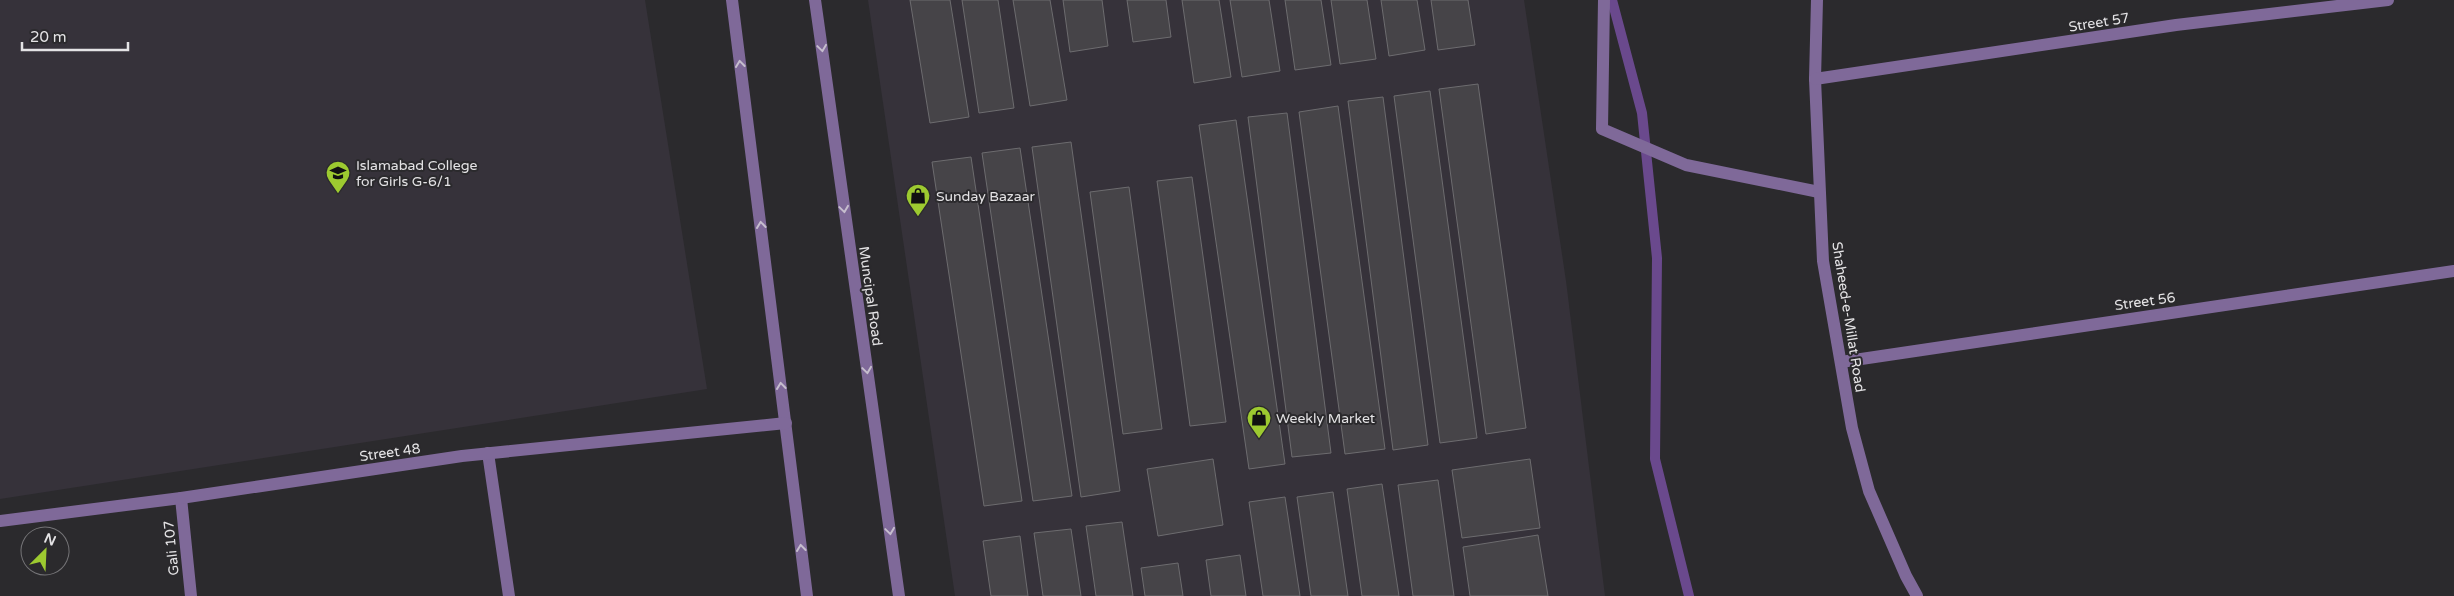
<svg xmlns="http://www.w3.org/2000/svg" width="2454" height="596" font-family="'Varela Round',sans-serif">
  <rect width="100%" height="100%" fill="#2b2a2d"/>
  <g fill="#36323a">
    <polygon points="0,0 645,0 707,389 0,499"/>
    <polygon points="868,0 1524,0 1566,281 1605,596 955,596"/>
  </g>
  <g fill="none" stroke-linecap="round" stroke-linejoin="round">
    <polyline stroke="#6a498d" stroke-width="10" points="1612,0 1642,113 1657,258 1655,459 1689,596"/>
  </g>
  <g fill="#464448" stroke="#6d6c6f">
    <polygon points="910,0 950,0 969,117 930,123"/>
    <polygon points="962,0 998,0 1014,108 979,113"/>
    <polygon points="1013,0 1050,0 1067,100 1030,106"/>
    <polygon points="1063,0 1102,0 1108,46 1070,52"/>
    <polygon points="1127,0 1166,0 1171,37 1133,42"/>
    <polygon points="1182,0 1219,0 1231,77 1194,83"/>
    <polygon points="1230,0 1269,0 1280,71 1242,77"/>
    <polygon points="1285,0 1321,0 1331,65 1295,70"/>
    <polygon points="1331,0 1367,0 1376,59 1340,64"/>
    <polygon points="1381,0 1417,0 1425,50 1389,56"/>
    <polygon points="1431,0 1468,0 1475,45 1438,50"/>
    <polygon points="1478,84 1526,428 1486,434 1439,89"/>
    <polygon points="1430,91 1477,438 1440,443 1394,96"/>
    <polygon points="1383,97 1428,445 1393,450 1348,101"/>
    <polygon points="1338,106 1385,449 1345,454 1299,112"/>
    <polygon points="1287,113 1331,453 1292,457 1248,117"/>
    <polygon points="1236,120 1285,464 1249,469 1199,125"/>
    <polygon points="1071,142 1120,491 1081,497 1032,147"/>
    <polygon points="1020,148 1072,496 1033,501 982,153"/>
    <polygon points="971,157 1022,501 984,506 932,162"/>
    <polygon points="1192,177 1226,422 1190,426 1157,181"/>
    <polygon points="1129,187 1162,429 1123,434 1090,192"/>
    <polygon points="1213,459 1223,525 1158,536 1147,469"/>
    <polygon points="1530,459 1540,528 1462,538 1452,470"/>
    <polygon points="1438,480 1454,596 1413,596 1398,485"/>
    <polygon points="1382,484 1399,596 1362,596 1347,489"/>
    <polygon points="1333,492 1348,596 1311,596 1297,497"/>
    <polygon points="1285,497 1300,596 1263,596 1249,502"/>
    <polygon points="1122,522 1133,596 1096,596 1086,526"/>
    <polygon points="1071,529 1081,596 1043,596 1034,533"/>
    <polygon points="1538,535 1548,596 1470,596 1463,547"/>
    <polygon points="1020,536 1028,596 991,596 983,541"/>
    <polygon points="1240,555 1246,596 1211,596 1206,560"/>
    <polygon points="1178,563 1183,596 1145,596 1141,568"/>
  </g>
  <g fill="none" stroke-linecap="round" stroke-linejoin="round">
    <g stroke="#7f6999" stroke-width="12">
      <polyline points="732,0 807,596"/>
      <polyline points="815,0 899,596"/>
      <polyline points="1604,0 1602,129 1686,165 1819,192"/>
      <polyline points="1817,0 1815,79 1823,261 1852,428 1869,491 1906,576 1917,596"/>
      <polyline points="1815,79 2176,25 2388,0"/>
      <polyline points="1841,362 2454,271"/>
      <polyline points="488,453 509,596"/>
      <polyline points="181,498 191,596"/>
      <polyline points="0,521 181,498 462,456 786,423"/>
    </g>
  </g>
  <defs><path id="oneway-chevron" d="M-2-3.5L2.5 0L-2 3.5" fill="none" stroke-width="1.6" stroke-linecap="round" stroke-linejoin="round" transform="scale(1.25)"/></defs>
  <g stroke="#c6bece">
    <use href="#oneway-chevron" transform="translate(822 48) rotate(82)"/>
    <use href="#oneway-chevron" transform="translate(740 64) rotate(-97)"/>
    <use href="#oneway-chevron" transform="translate(844 209) rotate(82)"/>
    <use href="#oneway-chevron" transform="translate(761 225) rotate(-97)"/>
    <use href="#oneway-chevron" transform="translate(867 370) rotate(82)"/>
    <use href="#oneway-chevron" transform="translate(781 386) rotate(-97)"/>
    <use href="#oneway-chevron" transform="translate(890 531) rotate(82)"/>
    <use href="#oneway-chevron" transform="translate(801 548) rotate(-97)"/>
  </g>
  <defs>
    <symbol id="university-pin" viewBox="-11 -11 22 30"><path d="M0 17L-7.5 6A9.5 9.5 0 1 1 7.5 6Z" fill="#9dca30" stroke="#2b2a2d"/><path d="M0-5L7-2L0 1L-7-2ZM-4 1L0 2.5L4 1V4Q0 6-4 4Z" fill="#111"/></symbol>
    <symbol id="shop-pin" viewBox="-11 -11 22 30"><path d="M0 17L-7.5 6A9.5 9.5 0 1 1 7.5 6Z" fill="#9dca30" stroke="#2b2a2d"/><path d="M-5-2.5h2.3a2.7 3.5 0 0 1 5.4 0H5L5.5 6h-11ZM-1.5-2.5h3a1.5 2.3 0 0 0-3 0Z" fill="#111"/></symbol>
  </defs>
  <g fill-rule="evenodd">
    <use href="#university-pin" x="324" y="159" width="28" height="38"/>
    <use href="#shop-pin" x="904" y="182" width="28" height="38"/>
    <use href="#shop-pin" x="1245" y="404" width="28" height="38"/>
  </g>
  <g text-anchor="middle" stroke-width="4" stroke-linejoin="round" paint-order="stroke">
    <g font-size="14" fill="#e4e3e5" stroke="#2b2a2d">
      <text transform="translate(2099 22) rotate(-9)" y="5">Street 57</text>
      <text transform="translate(871 296) rotate(82)" y="5">Muncipal Road</text>
      <text transform="translate(2145 301) rotate(-8)" y="5">Street 56</text>
      <text transform="translate(1849 317) rotate(81)" y="5">Shaheed-e-Millat Road</text>
      <text transform="translate(390 452) rotate(-8)" y="5">Street 48</text>
      <text transform="translate(171 548) rotate(-96)" y="5">Gali 107</text>
    </g>
    <g font-size="14" fill="#e4e3e5" stroke="#2b2a2d" text-anchor="start">
      <text x="356" y="170">Islamabad College<tspan x="356" dy="16">for Girls G-6/1</tspan></text>
      <text x="936" y="201">Sunday Bazaar</text>
      <text x="1276" y="423">Weekly Market</text>
    </g>
  </g>
  <g transform="translate(45 551) rotate(24)"><circle r="24" fill="#2b2a2d" stroke="#757477"/>
  <path d="M0-4L9 19L0 12L-9 19Z" fill="#9dca30"/>
  <text y="-8" font-size="14" font-weight="bold" text-anchor="middle" fill="#e4e3e5">N</text>
  </g>
  <path d="M22 42v8h106v-8" fill="none" stroke="#e4e3e5" stroke-width="2.5"/>
  <text x="30" y="42" font-size="15" fill="#e4e3e5" stroke="#2b2a2d" stroke-width="4" paint-order="stroke">20 m</text>
</svg>
